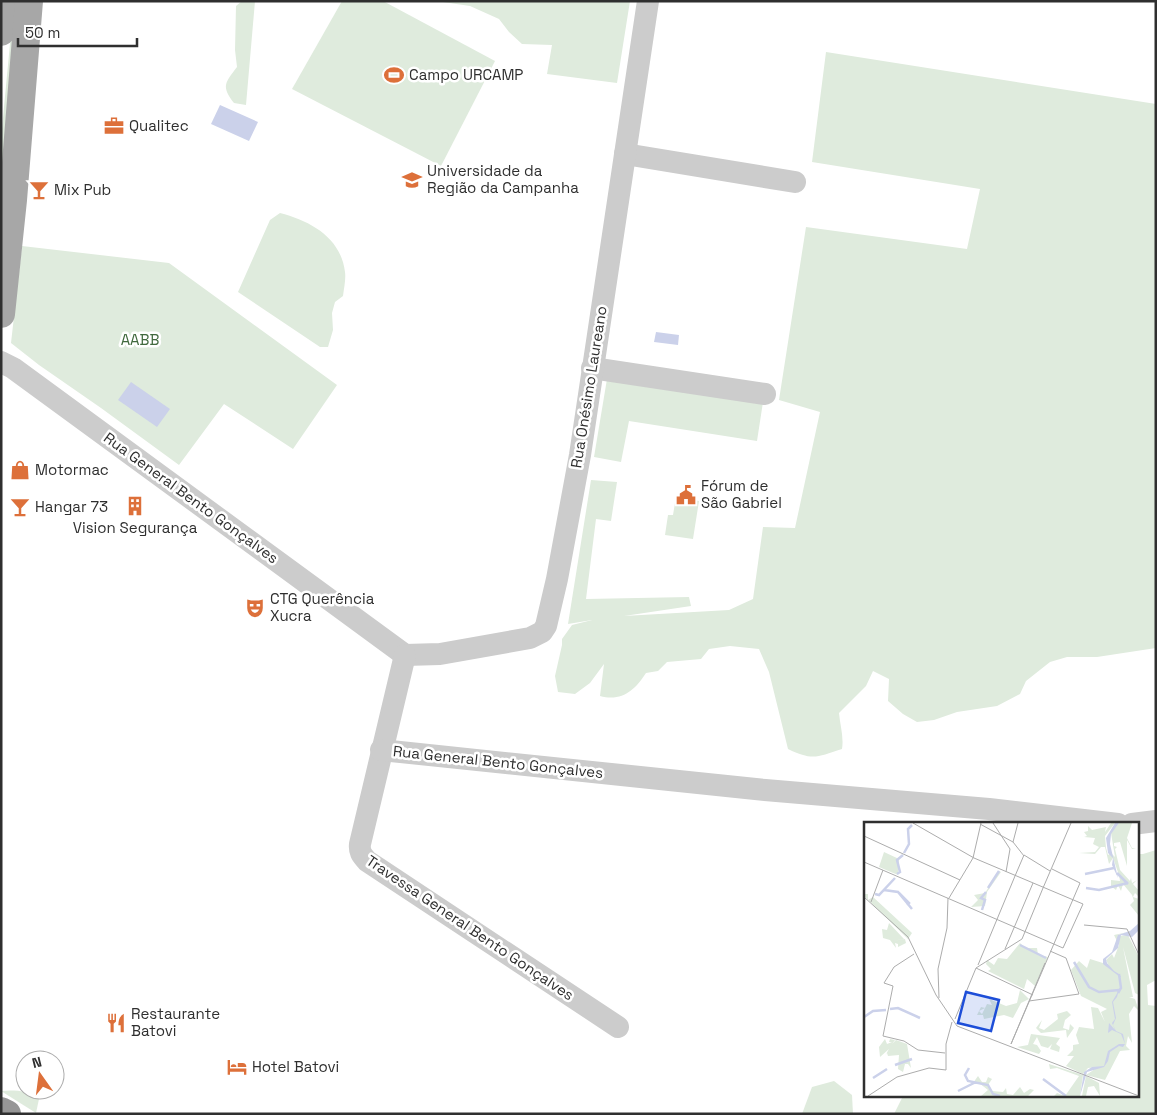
<svg xmlns="http://www.w3.org/2000/svg" width="1157" height="1115" font-family="'Space Grotesk',sans-serif">
  <rect width="100%" height="100%" fill="#fff"/>
  <g fill="#dfebdd">
    <polygon points="14,1 20,1 1,199 1,139"/>
    <path d="M242 1H255L246 105 234 103C221 86 225 83 237 67L235 50 236 6Z"/>
    <polygon points="342,1 383,1 495,61 441,166 292,89"/>
    <polygon points="436,1 630,1 617,83 547,74 552,45 522,44 509,32 499,19 470,6"/>
    <path d="M826 52 1156 104V648L1097 657H1067L1050 662 1026 681 1020 694 997 706 957 712 934 720 917 722 903 714 888 701 889 679 873 671 866 686 839 713C840 725 844 737 842 749 817 757 813 761 788 749L769 672 759 649 730 646 709 649 701 659 667 662 658 671 646 673C635 690 622 702 600 696L604 664 590 683 575 694 558 692 555 676 562 645V639L572 625 592 620 568 624 591 480 617 482 611 521 596 519 586 599 689 597 691 606 624 616 729 610 753 599 763 527 795 528 820 412 779 400 806 227 967 249 980 189 812 162Z"/>
    <path d="M280 213C311 221 341 238 345 272 346 279 344 288 343 296L335 302 332 313 333 330 328 347H320L238 292 270 220Z"/>
    <polygon points="22,246 169,263 337,385 293,449 224,404 179,465 101,408 39,365 11,343"/>
    <polygon points="607,379 763,402 757,441 629,421 621,462 594,457"/>
    <polygon points="676,497 699,501 693,539 665,535 668,515 673,515"/>
    <polygon points="1156,850 1156,980 1147,985 1148,1005 1156,1006 1156,1114 894,1114 903,1096 1138,1096 1138,854 1143,854"/>
    <polygon points="834,1081 852,1095 853,1114 802,1114 812,1087"/>
    <path d="M1 1091C12 1090 30 1090 39 1099L36 1113Z"/>
  </g>
  <g fill="#cbd1ea">
    <polygon points="220,105 258,122 249,141 211,124"/>
    <polygon points="656,332 679,335 678,345 654,342"/>
    <polygon points="131,382 170,409 157,427 118,400"/>
  </g>
  <g fill="none" stroke-linecap="round" stroke-linejoin="round">
    <g stroke="#ccc" stroke-width="22">
      <polyline points="625,154 795,182"/>
      <polyline points="1,362 13,368 405,655"/>
      <polyline points="592,368 765,394"/>
      <polyline points="405,655 440,654 530,638 542,632 546,626 557,579 580,455 648,1"/>
      <path d="M405 655 360 844C359 852 362 855 367 861L618 1027"/>
      <polyline points="381,750 765,790 989,809 1118,824"/>
      <polyline points="1132,824 1156,821"/>
    </g>
    <g stroke="#a7a7a7" stroke-width="28">
      <polyline points="1,32 5,1"/>
      <polyline points="1,314 13,200 29,1"/>
    </g>
    <polyline stroke="#969696" stroke-width="28" points="1,1111 7,1114"/>
  </g>
  <defs>
    <symbol id="stadium-bare" viewBox="-9 -9 18 18"><path d="M0-5a6.5 5 0 1 0 0 10a6.5 5 0 1 0 0-10ZM-3.5-1.8h7v3.6h-7Z" fill="#dd703a" stroke="#fff" stroke-width="2.5" paint-order="stroke"/></symbol>
    <symbol id="office-bare" viewBox="-9 -9 18 18"><path d="M-6-3h4V-5.5h4V-3h4V5H-6ZM-1-4.5V-3h2v-1.5ZM-6 0V1H6V0Z" fill="#dd703a" stroke="#fff" stroke-width="2.5" paint-order="stroke"/></symbol>
    <symbol id="university-bare" viewBox="-9 -9 18 18"><path d="M0-5L7-2L0 1L-7-2ZM-4 1L0 2.5L4 1V4Q0 6-4 4Z" fill="#dd703a" stroke="#fff" stroke-width="2.5" paint-order="stroke"/></symbol>
    <symbol id="bar-bare" viewBox="-9 -9 18 18"><path d="M-6-5H6L.8 .8V4.5H3.5V6h-7V4.5H-.8V.8Z" fill="#dd703a" stroke="#fff" stroke-width="2.5" paint-order="stroke"/></symbol>
    <symbol id="shop-bare" viewBox="-9 -9 18 18"><path d="M-5-2.5h2.3a2.7 3.5 0 0 1 5.4 0H5L5.5 6h-11ZM-1.5-2.5h3a1.5 2.3 0 0 0-3 0Z" fill="#dd703a" stroke="#fff" stroke-width="2.5" paint-order="stroke"/></symbol>
    <symbol id="civic-bare" viewBox="-9 -9 18 18"><path d="M-.6-6.5H3V-4.5H.6V-3L4-1V1h2V6H-6V1h2V-1L-.6-3ZM-1.2 2.5V6h2.4V2.5Z" fill="#dd703a" stroke="#fff" stroke-width="2.5" paint-order="stroke"/></symbol>
    <symbol id="building-bare" viewBox="-9 -9 18 18"><path d="M-4-6H4V6H1V3H-1V6H-4ZM-2.5-4.3h1.7v1.8h-1.7ZM.8-4.3h1.7v1.8H.8ZM-2.5-1h1.7V.8h-1.7ZM.8-1h1.7V.8H.8Z" fill="#dd703a" stroke="#fff" stroke-width="2.5" paint-order="stroke"/></symbol>
    <symbol id="theatre-bare" viewBox="-9 -9 18 18"><path d="M-5-5.5Q0-4 5-5.5V0Q5 5 0 6Q-5 5-5 0ZM-3.3-2.5H-1v1.5H-3.3ZM1-2.5H3.3v1.5H1ZM-2.8 1Q0 5.5 2.8 1Z" fill="#dd703a" stroke="#fff" stroke-width="2.5" paint-order="stroke"/></symbol>
    <symbol id="restaurant-bare" viewBox="-9 -9 18 18"><path d="M-5-6h1v4h1v-4h1v4h1v-4h1v5L-1.5 .5V6h-2V.5L-5-1ZM5-6V6H3V1.5H1.5Q1.5-4 5-6Z" fill="#dd703a" stroke="#fff" stroke-width="2.5" paint-order="stroke"/></symbol>
    <symbol id="hotel-bare" viewBox="-9 -9 18 18"><path d="M-6-4.5h1.5V1H6V5H4.5V3h-9V5H-6ZM-4 0a1.8 1.8 0 1 1 3.6 0ZM.5 0V-2.5h3Q6-2.5 6 0Z" fill="#dd703a" stroke="#fff" stroke-width="2.5" paint-order="stroke"/></symbol>
  </defs>
  <g fill-rule="evenodd">
    <use href="#stadium-bare" x="380" y="61" width="28" height="28"/>
    <use href="#office-bare" x="100" y="112" width="28" height="28"/>
    <use href="#university-bare" x="398" y="166" width="28" height="28"/>
    <use href="#bar-bare" x="25" y="176" width="28" height="28"/>
    <use href="#shop-bare" x="6" y="456" width="28" height="28"/>
    <use href="#civic-bare" x="672" y="481" width="28" height="28"/>
    <use href="#building-bare" x="121" y="492" width="28" height="28"/>
    <use href="#bar-bare" x="6" y="493" width="28" height="28"/>
    <use href="#theatre-bare" x="241" y="594" width="28" height="28"/>
    <use href="#restaurant-bare" x="102" y="1009" width="28" height="28"/>
    <use href="#hotel-bare" x="223" y="1053" width="28" height="28"/>
  </g>
  <g text-anchor="middle" stroke-width="5" stroke-linejoin="round" paint-order="stroke">
    <g font-size="15" fill="#2f2f2f" stroke="#fff" text-anchor="start">
      <text x="409" y="80">Campo URCAMP</text>
      <text x="129" y="131">Qualitec</text>
      <text x="427" y="176">Universidade da<tspan x="427" dy="17">Região da Campanha</tspan></text>
      <text x="54" y="195">Mix Pub</text>
      <text x="35" y="475">Motormac</text>
      <text x="701" y="491">Fórum de<tspan x="701" dy="17">São Gabriel</tspan></text>
      <text x="35" y="512">Hangar 73</text>
      <text x="135" y="533" text-anchor="middle">Vision Segurança</text>
      <text x="270" y="604">CTG Querência<tspan x="270" dy="17">Xucra</tspan></text>
      <text x="131" y="1019">Restaurante<tspan x="131" dy="17">Batovi</tspan></text>
      <text x="252" y="1072">Hotel Batovi</text>
    </g>
    <g font-size="15" fill="#41693e" stroke="#fff">
      <text x="140" y="345">AABB</text>
    </g>
    <g font-size="15" fill="#2f2f2f" stroke="#fff">
      <text transform="translate(589 387) rotate(-81)" y="5">Rua Onésimo Laureano</text>
      <text transform="translate(191 498) rotate(36)" y="5">Rua General Bento Gonçalves</text>
      <text transform="translate(498 762) rotate(6)" y="5">Rua General Bento Gonçalves</text>
      <text transform="translate(470 928) rotate(34)" y="5">Travessa General Bento Gonçalves</text>
    </g>
  </g>
  <g transform="translate(864 822)">
    <rect width="275" height="275" fill="#fff"/>
    <path d="M247 1H251L241 14 242 26 244 33 247 31 251 35 247 11 255 1H268L263 16 268 26H272L268 27 263 18V44L256 20 250 21V24L253 25 251 27 256 48 266 59 267 56 268 61 273 58 269 62 275 69V75L271 71 269 75 275 77V94L266 83 270 79 268 73 259 62 257 69 254 63 252 68 247 64V58L256 59 255 53 249 36 245 42 241 25H237L231 32 215 31 231 30 235 25 229 22 231 16 220 15 223 14 220 10 224 9V4L228 8 242 5 241 10ZM20 30 35 37 34 53 15 45ZM135 49 137 50 123 70 121 84 107 85 114 78 110 73 121 71ZM0 72H4V78L9 75 48 111 44 117 0 74ZM25 101 40 117 28 119 41 117 42 121 34 125V122L31 121 32 126 26 118 19 116 18 107 23 108ZM264 110 254 113V114L264 113 275 135V173L271 171 259 125 269 175H265L271 177 275 189 270 184 265 192 268 221 264 214 262 224 266 228 256 229 241 258 222 253 234 245 224 246 219 252 202 244 210 234H203L209 228V223L215 222 212 213 215 205 230 207 227 185 234 186 241 200 237 190 243 187 217 174 207 148 215 139 223 146 226 137 242 142 247 148 242 138 248 132 250 136 255 123V115L253 119 250 113ZM156 121 161 126H173L174 133 184 135 171 164 163 157 160 167 124 149 127 147 122 142 123 138 130 143 134 136 143 137ZM156 168 165 177 157 181 149 196 140 193 120 197 119 193H113L117 185 121 186 115 189 118 192 123 182 128 183 125 177 142 184 153 181ZM203 189 207 193 201 198 199 206 205 208 206 202 210 206 203 216 202 208 177 211 172 206 178 198 175 206 180 208 194 197 193 192ZM167 212 196 216 192 222 196 225 195 230 186 227 188 222 184 226 177 224 173 215 169 222 173 223 177 229 175 232 153 225 164 223ZM21 217 23 222 28 220H25L26 217 31 218 28 222 32 218 43 222 47 246 44 242H41L39 250 34 247 35 233 24 234 23 231 21 234 25 227 16 235 15 225ZM185 242 219 253 216 274H190L193 271 201 274 215 254 193 246 186 247ZM114 254 118 260H122L124 255 128 257 124 263 128 269 139 270 142 266 143 272 149 273 156 265 160 271 166 267 170 268 164 274H117L124 268 115 261H109ZM222 254 235 261 236 274 230 264 224 265 222 274H218Z" fill="#dfebdd"/>
    <path d="M251 1H255L247 12 246 22 254 56 248 43 249 36 244 31 242 16ZM275 101V112L274 109 268 115 257 113 254 126 242 137 243 141 250 149 255 152 257 155H256L239 142V137L248 130 254 113 266 109ZM255 168 253 175 249 180 252 196 249 203 252 209 259 212 261 222 259 225 255 224 246 230 244 239 240 245 223 250 216 274 220 250 228 245 240 244 244 229 255 222H261L257 212 248 208 244 211 245 201 251 208 248 201 251 197 248 180Z" fill="#cbd1ea"/>
    <path fill="none" stroke="#cbd1ea" stroke-width="2.5" d="M40 31 45 22 44 7 48 3M253 51 264 62M33 52 36 50 33 38 39 33M221 52 250 46M124 66 135 49M222 66 235 68 264 61M20 68 34 70 48 87M35 71 45 81 43 83M11 72 15 73 31 56M118 88 121 78 117 76 122 70M156 123 182 136M210 140 225 165 235 170 255 168M254 171 257 166 255 152M26 187 34 186 56 196M0 195 9 189 22 188M31 243 48 237M105 246 101 253 104 259 124 263 129 272 136 274M9 256 23 247M179 257 202 274M94 269 110 261"/>
    <path fill="none" stroke="#acacac" stroke-width="1" d="M129 1 146 27 142 50M116 2 149 20 160 34M0 14 96 58M149 20 154 1M160 33 186 49M109 36 117 1M0 40 199 126 219 82 110 36 49 1M151 54 160 33M179 66 207 1M0 75 44 115 72 173 93 204 275 274M85 76 109 36M7 80 19 48M220 103 263 107 275 133M141 127 169 61M50 132 30 145 20 161 29 164 19 214 40 219 54 228 81 231M181 141 147 222 216 61 188 47M114 143 151 54M112 146 169 173M75 176 74 147 83 106 84 76M165 179 215 172 202 136 186 129M91 197 112 146 158 117 179 66M82 248V222L88 200M4 274 33 255 65 246 82 248"/>
    <path fill="#1d4ed8" fill-opacity="0.15" stroke="#1d4ed8" stroke-width="2.5" d="M102 170 135 178 127 209 94 201Z"/>
    <rect width="275" height="275" fill="none" stroke="#2f2f2f" stroke-width="2.5"/>
  </g>
  <rect width="1157" height="1115" fill="none" stroke="#2f2f2f" stroke-width="5"/>
  <g transform="translate(40 1075) rotate(346)"><circle r="24" fill="#ffffff" stroke="#acacac"/>
  <path d="M0-4L9 19L0 12L-9 19Z" fill="#dd703a"/>
  <text y="-8" font-size="14" font-weight="bold" text-anchor="middle" fill="#2f2f2f">N</text>
  </g>
  <path d="M18 38v8h119v-8" fill="none" stroke="#2f2f2f" stroke-width="2.5"/>
  <text x="25" y="38" font-size="15" fill="#2f2f2f" stroke="#ffffff" stroke-width="4" paint-order="stroke">50 m</text>
</svg>
